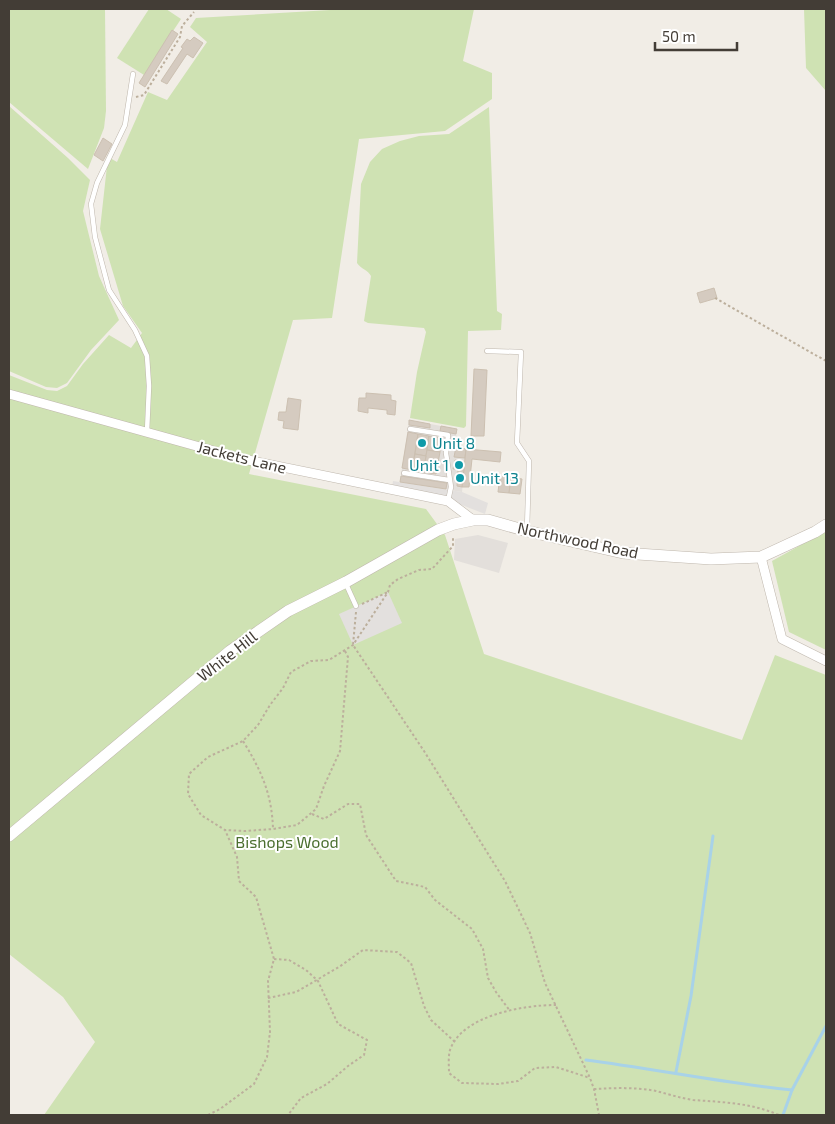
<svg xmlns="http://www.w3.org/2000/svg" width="835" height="1124" font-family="'Exo 2',sans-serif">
  <rect width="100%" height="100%" fill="#f1ede6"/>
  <g fill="#e3dfdb">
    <polygon points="409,420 457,429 455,447 466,449 462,492 400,482"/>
    <polygon points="478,535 508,543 499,573 454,560 455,539"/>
  </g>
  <g fill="#cfe2b3">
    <polygon points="9,9 105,9 106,111 104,128 88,169 9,102"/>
    <polygon points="149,9 166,9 181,19 144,75 117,58"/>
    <polygon points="347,9 474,9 463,61 492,73 492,99 445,131 359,139 332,318 293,320 249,474 426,509 445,535 484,654 742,740 775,655 826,675 826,1115 44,1115 95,1042 63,997 9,954 9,375 47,390 57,391 67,386 83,364 109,335 131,348 142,333 123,306 100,229 108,157 117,162 148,92 167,100 207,42 190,27 196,18"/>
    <polygon points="804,9 826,9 826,91 806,68"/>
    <polygon points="9,106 68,158 90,180 83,211 99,276 119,320 91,350 67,383 57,388 46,387 9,371"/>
    <path d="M489 107 497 311 502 314 501 330 468 331 466 426 464 428 410 418 417 372 426 332 424 328 368 323 364 321 371 276C368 270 361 269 357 263L361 184 370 162 382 149 400 141 419 136 449 134Z"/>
    <polygon points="826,531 826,650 789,632 772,561"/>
  </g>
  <g fill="#e3e0de">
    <polygon points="393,481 462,492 488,503 485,514 449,500 392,489"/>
    <polygon points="388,592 402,623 353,645 339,614"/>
  </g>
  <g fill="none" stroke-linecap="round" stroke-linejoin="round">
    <g stroke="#a8d2e8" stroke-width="3">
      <path d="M586 1060C655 1069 723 1083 792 1090"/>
      <polyline points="676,1072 691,996 713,836"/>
      <polyline points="783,1115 792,1090 826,1026"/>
    </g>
  </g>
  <g fill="#d5cbc0" stroke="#ccc0b1">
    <polygon points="172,30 178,34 145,87 139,83"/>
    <polygon points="194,37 203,43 193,58 187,54 167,84 161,81 183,48 181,47 187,39 190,41"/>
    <polygon points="103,138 112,144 103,161 94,155"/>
    <polygon points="714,288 717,298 700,303 697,293"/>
    <polygon points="474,369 487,370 484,436 471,436"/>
    <polygon points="366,393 391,395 391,400 396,401 395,415 387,414 387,410 368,408 368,413 358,411 359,398 366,398"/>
    <polygon points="288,398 301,400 298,430 283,428 284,421 278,420 279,412 286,412"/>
    <polygon points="409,420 430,424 430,428 409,425"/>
    <polygon points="441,426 457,429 456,434 440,431"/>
    <polygon points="408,432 418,434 412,470 402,468"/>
    <polygon points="418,434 429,436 426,456 415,454"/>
    <polygon points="429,436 442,438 440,452 427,450"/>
    <polygon points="456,447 466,449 465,458 454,457"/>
    <polygon points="466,449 501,452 500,462 472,459 469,487 462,487"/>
    <polygon points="427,450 440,452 436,474 423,472"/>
    <polygon points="415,454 426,456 423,472 412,470"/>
    <polygon points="455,460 464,462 464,469 453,469"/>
    <polygon points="458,469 464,469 462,487 457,486"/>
    <polygon points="401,476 447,483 446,489 400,482"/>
    <polygon points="500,476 511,477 509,493 498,492"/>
    <polygon points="511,477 522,479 520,494 509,493"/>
  </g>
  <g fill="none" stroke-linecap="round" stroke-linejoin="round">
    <defs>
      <g id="service">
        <polyline points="133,74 125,125 97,183 91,204 95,237 109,290 135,330 147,356 149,386 147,432"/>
        <polyline points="487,351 521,352 517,443 529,461 527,530"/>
        <polyline points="410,429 448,435 446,453 451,487 448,501"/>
        <polyline points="404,473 449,480"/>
        <polyline points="346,584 356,606"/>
      </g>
      <g id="minor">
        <polyline points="9,394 243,459 448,501 473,520"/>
        <polyline points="761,557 782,639 826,661"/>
      </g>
      <polyline id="tertiary" points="9,836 230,651 288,611 346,582 438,530 454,524 473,520 488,520 527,531 623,553 711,559 761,557 815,532 826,525"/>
    </defs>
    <use href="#service" stroke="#bfb7ad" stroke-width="5.5"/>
    <use href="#minor" stroke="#bfb7ad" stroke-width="10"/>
    <use href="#tertiary" stroke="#bfb7ad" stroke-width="12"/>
    <g stroke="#bcaf9c" stroke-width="2" stroke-dasharray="2.5 2.5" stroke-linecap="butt">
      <polyline points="136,97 144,95 180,37 182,26 194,12"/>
      <polyline points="715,298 826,361"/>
      <polyline points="362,604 388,592"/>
      <polyline points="356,612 353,645 424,751 505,881 530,933 545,983 590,1078 594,1089 599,1115"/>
      <polyline points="345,651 348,657 340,751 324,786 316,809 297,825 273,829 245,831 225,830 201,815 188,794 189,774 208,757 243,741 258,725 270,705 283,688 291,672 311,661 329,660 353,645 388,592 390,585 398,579 419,570 432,569 453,546 453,536"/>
      <path d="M243 741C261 770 272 794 273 829"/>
      <polyline points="312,814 324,819 348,804 360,804 366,835 396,881 425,887 435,900 472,929 483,949 488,978 496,992 510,1011"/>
      <polyline points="274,959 289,960 306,970 318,981 338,1024 367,1040 364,1055 348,1066 327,1084 301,1098 288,1115"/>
      <polyline points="268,998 296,992 339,967 363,950 397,952 411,963 424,1006 431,1020 455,1042"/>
      <path d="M556 1005C524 1005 462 1015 450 1050 448 1057 449 1066 449 1073L462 1083 498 1084 518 1081 535 1068 556 1067 590 1078"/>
      <path d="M594 1089C614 1088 636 1087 656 1091 668 1094 680 1098 693 1100 723 1102 751 1103 779 1115"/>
      <polyline points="208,1115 220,1109 254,1084 267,1057 270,1032 268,981 274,959 256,897 239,881 237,857 225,830"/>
    </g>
    <use href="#service" stroke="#fff" stroke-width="4.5"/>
    <use href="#minor" stroke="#fff" stroke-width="9"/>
    <use href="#tertiary" stroke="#fff" stroke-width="11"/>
  </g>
  <g fill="#0f9aa8" stroke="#fff" stroke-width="2">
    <circle cx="422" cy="443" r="5"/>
    <circle cx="459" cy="465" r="5"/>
    <circle cx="460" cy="478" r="5"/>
  </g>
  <g text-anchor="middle" stroke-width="4" stroke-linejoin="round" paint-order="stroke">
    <g font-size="16" fill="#0d838f" stroke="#fff" text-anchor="start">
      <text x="432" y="449">Unit 8</text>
      <text x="449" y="471" text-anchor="end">Unit 1</text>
      <text x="470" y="484">Unit 13</text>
    </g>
    <g font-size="16" fill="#433d36" stroke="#fff">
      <text transform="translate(242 457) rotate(14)" y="6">Jackets Lane</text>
      <text transform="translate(578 540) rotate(12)" y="6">Northwood Road</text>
      <text transform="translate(227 656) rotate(-38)" y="6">White Hill</text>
    </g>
    <g font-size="16" fill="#4b6f2f" stroke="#fff">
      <text x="287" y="848">Bishops Wood</text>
    </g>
  </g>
  <rect width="835" height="1124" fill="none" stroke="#433d36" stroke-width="20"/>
  <path d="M655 42v8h82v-8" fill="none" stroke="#433d36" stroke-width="2.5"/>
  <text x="662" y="42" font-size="15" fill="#433d36" stroke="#ffffff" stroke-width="4" paint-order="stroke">50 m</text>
</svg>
